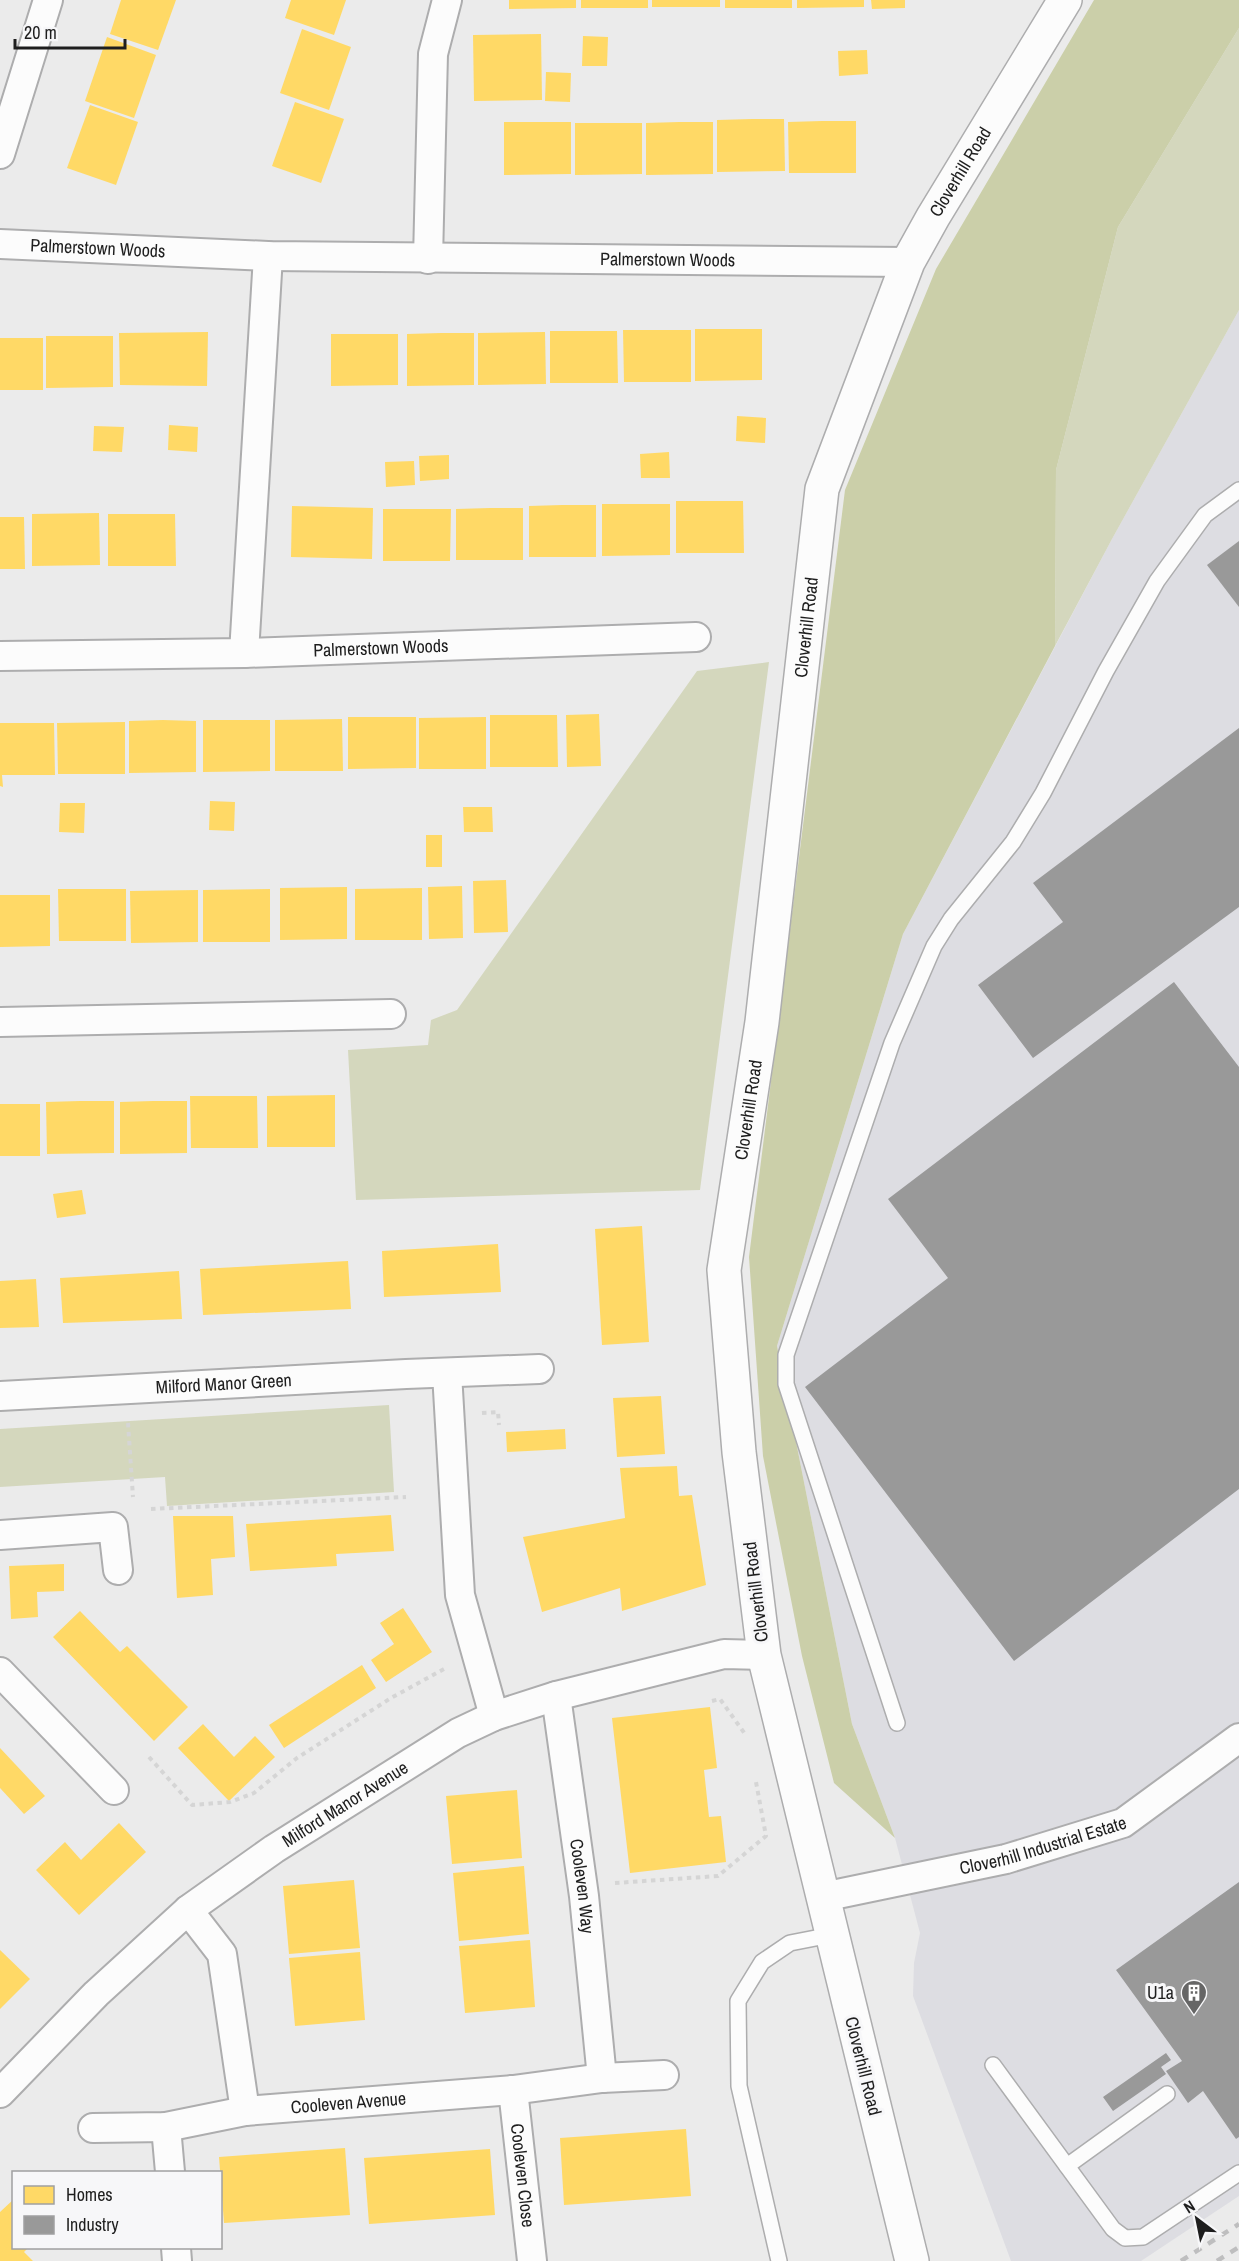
<svg xmlns="http://www.w3.org/2000/svg" width="1239" height="2261" font-family="'Archivo Narrow',sans-serif">
  <rect width="100%" height="100%" fill="#ebebeb"/>
  <polygon fill="#dddde2" points="1239,310 1239,2196 1141,2261 1011,2261 913,1996 914,1963 920,1933 895,1838 852,1724 777,1346 903,934 1112,539"/>
  <g fill="#d4d7bd">
    <polygon points="1239,28 1239,310 1112,539 1055,646 1056,470 1118,227"/>
    <polygon points="769,662 700,1190 356,1200 348,1050 428,1045 431,1020 457,1010 697,671"/>
    <polygon points="389,1405 394,1492 167,1506 165,1477 0,1487 0,1429"/>
  </g>
  <polygon fill="#cbcfa9" points="1094,0 1239,0 1239,28 1118,227 1056,470 1055,646 903,934 777,1346 852,1724 895,1838 834,1783 802,1656 763,1456 749,1257 845,490 936,269"/>
  <g fill="#ffd966">
    <polygon points="121,0 176,0 158,50 110,34"/>
    <polygon points="291,0 346,0 334,35 285,18"/>
    <polygon points="509,0 576,0 576,8 509,9"/>
    <rect x="581" y="0" width="67" height="8"/>
    <rect x="652" y="0" width="68" height="7"/>
    <rect x="725" y="0" width="67" height="8"/>
    <polygon points="797,0 864,0 864,7 797,8"/>
    <polygon points="871,0 905,0 905,8 872,9"/>
    <polygon points="302,29 351,47 329,110 280,93"/>
    <polygon points="541,34 542,100 474,101 473,35"/>
    <polygon points="583,36 608,37 607,66 582,66"/>
    <polygon points="107,37 156,55 134,118 85,101"/>
    <polygon points="867,50 868,74 839,76 838,51"/>
    <polygon points="546,72 571,73 570,102 545,101"/>
    <polygon points="295,102 344,119 321,183 272,166"/>
    <polygon points="90,105 138,122 116,185 67,168"/>
    <polygon points="752,119 784,119 785,171 717,172 717,120"/>
    <polygon points="822,121 856,121 856,173 789,173 788,122"/>
    <polygon points="504,122 571,122 571,174 504,175"/>
    <polygon points="679,122 713,122 713,174 646,175 646,123"/>
    <polygon points="575,123 642,123 642,174 575,175"/>
    <polygon points="695,329 762,329 762,380 695,381"/>
    <polygon points="623,330 691,330 691,382 624,382"/>
    <polygon points="550,331 617,331 618,383 550,383"/>
    <polygon points="208,332 207,386 120,385 119,333"/>
    <polygon points="545,332 546,384 478,385 478,333"/>
    <polygon points="441,333 474,333 474,385 407,386 407,334"/>
    <polygon points="331,334 398,334 398,385 331,386"/>
    <polygon points="46,336 113,336 113,387 46,388"/>
    <rect x="0" y="338" width="43" height="52"/>
    <polygon points="737,416 766,418 765,443 736,441"/>
    <polygon points="169,425 198,427 197,452 168,450"/>
    <polygon points="94,426 124,427 122,452 93,451"/>
    <polygon points="669,452 670,478 641,478 640,454"/>
    <polygon points="449,455 449,479 420,481 419,456"/>
    <polygon points="414,461 415,485 386,487 385,462"/>
    <polygon points="676,501 743,501 744,553 676,553"/>
    <polygon points="602,504 670,504 670,555 602,556"/>
    <polygon points="562,505 596,505 596,557 529,557 529,506"/>
    <polygon points="292,506 373,508 372,559 291,557"/>
    <polygon points="490,508 523,508 523,560 456,560 456,509"/>
    <polygon points="383,509 451,509 450,561 383,561"/>
    <polygon points="99,513 100,565 32,566 32,514"/>
    <polygon points="108,514 175,514 176,566 108,566"/>
    <polygon points="0,517 24,517 25,569 0,569"/>
    <polygon points="599,714 601,766 567,767 566,715"/>
    <polygon points="490,715 557,715 558,767 490,767"/>
    <polygon points="348,717 416,717 416,768 348,769"/>
    <polygon points="486,717 486,769 419,769 419,718"/>
    <polygon points="342,719 343,771 275,771 275,720"/>
    <polygon points="163,720 196,721 196,772 129,773 129,721"/>
    <polygon points="203,720 270,720 270,771 203,772"/>
    <polygon points="125,722 125,774 58,774 57,723"/>
    <polygon points="0,723 54,723 55,775 2,775 3,787 0,786"/>
    <polygon points="210,801 235,802 234,831 209,830"/>
    <polygon points="60,803 85,803 84,833 59,832"/>
    <polygon points="463,807 492,807 493,832 464,832"/>
    <rect x="426" y="835" width="16" height="32"/>
    <polygon points="506,880 508,932 474,933 473,881"/>
    <polygon points="462,886 463,938 429,939 428,887"/>
    <polygon points="347,887 347,939 280,940 280,888"/>
    <polygon points="422,888 422,940 355,940 355,889"/>
    <polygon points="58,889 126,889 126,941 59,941"/>
    <polygon points="270,889 270,942 203,942 203,890"/>
    <polygon points="198,890 198,942 131,943 130,891"/>
    <polygon points="0,895 50,895 50,946 0,947"/>
    <polygon points="335,1095 335,1147 267,1147 267,1096"/>
    <polygon points="190,1096 257,1096 258,1148 191,1148"/>
    <polygon points="80,1101 114,1101 114,1153 47,1154 46,1102"/>
    <polygon points="153,1101 187,1101 187,1153 120,1154 120,1102"/>
    <rect x="0" y="1104" width="40" height="52"/>
    <polygon points="82,1190 86,1214 57,1218 53,1194"/>
    <polygon points="642,1226 649,1342 602,1345 595,1229"/>
    <polygon points="498,1244 501,1292 384,1297 382,1251"/>
    <polygon points="348,1261 351,1309 203,1315 200,1269"/>
    <polygon points="179,1271 182,1319 63,1323 60,1278"/>
    <polygon points="36,1279 39,1327 0,1328 0,1281"/>
    <polygon points="661,1396 665,1454 617,1457 613,1398"/>
    <polygon points="565,1429 566,1449 507,1452 506,1432"/>
    <polygon points="677,1466 679,1496 692,1495 706,1585 622,1611 620,1588 542,1612 523,1537 625,1518 620,1468"/>
    <polygon points="391,1515 394,1551 336,1554 337,1566 250,1571 246,1524"/>
    <polygon points="173,1516 233,1516 235,1557 211,1559 213,1595 177,1598"/>
    <polygon points="64,1564 64,1591 37,1592 38,1617 11,1619 9,1566"/>
    <polygon points="403,1608 432,1652 386,1682 371,1660 394,1644 380,1623"/>
    <polygon points="80,1611 120,1652 127,1646 188,1707 154,1741 53,1637"/>
    <polygon points="362,1665 376,1688 284,1748 269,1725"/>
    <polygon points="710,1707 717,1768 704,1770 709,1817 721,1816 726,1862 630,1873 612,1718"/>
    <polygon points="203,1724 234,1757 255,1736 275,1757 229,1801 178,1748"/>
    <polygon points="0,1748 45,1796 24,1814 0,1788"/>
    <polygon points="517,1790 522,1858 452,1864 446,1796"/>
    <polygon points="119,1823 146,1852 79,1915 36,1870 65,1842 81,1860"/>
    <polygon points="524,1866 529,1934 459,1941 453,1873"/>
    <polygon points="354,1880 360,1948 289,1954 283,1886"/>
    <polygon points="530,1940 535,2007 465,2013 459,1946"/>
    <polygon points="0,1950 30,1979 0,2009"/>
    <polygon points="360,1952 365,2020 295,2026 289,1958"/>
    <polygon points="686,2129 691,2196 564,2205 560,2138"/>
    <polygon points="345,2148 350,2215 224,2223 219,2157"/>
    <polygon points="490,2149 495,2215 369,2224 364,2158"/>
    <polygon points="14,2199 14,2248 28,2248 24,2252 33,2261 0,2261 0,2212"/>
  </g>
  <g fill="#999">
    <polygon points="1239,541 1239,607 1207,565"/>
    <polygon points="1239,728 1239,907 1033,1058 978,985 1063,922 1033,883"/>
    <polygon points="1174,982 1239,1067 1239,1489 1014,1661 805,1387 948,1278 888,1199"/>
    <polygon points="1239,1882 1239,2137 1236,2139 1203,2091 1188,2103 1166,2071 1182,2061 1116,1970"/>
    <polygon points="1166,2053 1171,2060 1161,2067 1166,2074 1113,2111 1103,2097"/>
  </g>
  <g fill="none" stroke-linecap="round" stroke-linejoin="round">
    <defs>
      <g id="service">
        <polyline points="897,1723 786,1384 786,1355 892,1043 934,946 951,919 1013,842 1043,793 1106,671 1157,581 1205,515 1239,490"/>
        <polyline points="993,2065 1113,2229 1125,2238 1143,2237 1239,2173"/>
        <polyline points="1067,2166 1167,2094"/>
        <polyline points="779,2261 739,2086 738,2001 762,1962 790,1943 831,1935"/>
      </g>
      <g id="minor">
        <polyline points="0,154 48,0"/>
        <path id="s1" d="M0 244 268 256 908 262"/>
        <polyline points="428,259 433,54 447,0"/>
        <polyline points="244,653 268,256"/>
        <path id="s2" d="M0 656 244 653 696 637"/>
        <polyline points="0,1022 391,1014"/>
        <polyline points="447,1373 460,1595 494,1716"/>
        <path id="s3" d="M0 1396 406 1374 539 1369"/>
        <polyline points="0,1535 113,1527 118,1570"/>
        <polyline points="0,1672 114,1790"/>
        <path id="s4" d="M556 1696 584 1896 602 2078"/>
        <path id="s5" d="M823 1897 1006 1859 1123 1823 1239 1738"/>
        <path id="s6" d="M188 1910 222 1954 245 2111 513 2090 602 2078 664 2075"/>
        <path id="s7" d="M513 2090 532 2261"/>
        <path id="s8" d="M0 2093 96 1994 188 1910 274 1849 458 1733 494 1716 556 1696 724 1654 764 1655"/>
        <polyline points="166,2127 170,2172"/>
        <polyline points="93,2128 166,2127 245,2111"/>
        <polyline points="176,2248 177,2261"/>
      </g>
      <g id="tertiary">
        <path id="s9" d="M912 2261 764 1655 739 1452 724 1270 762 1022 822 489 908 262 933 217 1065 0"/>
      </g>
    </defs>
    <use href="#service" stroke="#adadae" stroke-width="18"/>
    <use href="#minor" stroke="#adadae" stroke-width="32"/>
    <use href="#tertiary" stroke="#adadae" stroke-width="36"/>
    <g stroke="#d5d5d5" stroke-width="4" stroke-dasharray="4.5 4.5" stroke-linecap="butt">
      <polyline points="482,1413 498,1412 499,1425"/>
      <polyline points="128,1423 133,1497"/>
      <polyline points="151,1509 406,1497"/>
      <polyline points="712,1701 720,1699 745,1734"/>
      <polyline points="149,1757 192,1805 230,1802 254,1793 297,1758 391,1698 444,1669"/>
      <polyline points="615,1883 718,1876 766,1836 756,1782"/>
    </g>
    <use href="#service" stroke="#fcfcfc" stroke-width="15"/>
    <use href="#minor" stroke="#fcfcfc" stroke-width="28"/>
    <use href="#tertiary" stroke="#fcfcfc" stroke-width="33"/>
    <g stroke="#bebebf" stroke-width="4.5" stroke-dasharray="8 8" stroke-linecap="butt">
      <polyline points="1181,2261 1239,2224"/>
      <polyline points="1217,2261 1239,2247"/>
    </g>
  </g>
  <defs>
    <symbol id="building-pin" viewBox="-11 -11 22 30"><path d="M0 17L-7.5 6A9.5 9.5 0 1 1 7.5 6Z" fill="#666" stroke="#f7f7f9"/><path d="M-4-6H4V6H1V3H-1V6H-4ZM-2.5-4.3h1.7v1.8h-1.7ZM.8-4.3h1.7v1.8H.8ZM-2.5-1h1.7V.8h-1.7ZM.8-1h1.7V.8H.8Z" fill="#fff"/></symbol>
  </defs>
  <g fill-rule="evenodd">
    <use href="#building-pin" x="1179" y="1978" width="30" height="40"/>
  </g>
  <g text-anchor="middle" stroke-width="6" stroke-linejoin="round" paint-order="stroke">
    <g font-size="18" fill="#1e1e1e" stroke="#f7f7f9">
      <text dy="6" stroke="none"><textPath href="#s9" startOffset="2145">Cloverhill Road</textPath></text>
      <text dy="6" stroke="none"><textPath href="#s1" startOffset="98">Palmerstown Woods</textPath></text>
      <text dy="6" stroke="none"><textPath href="#s1" startOffset="668">Palmerstown Woods</textPath></text>
      <text dy="6" stroke="none"><textPath href="#s9" startOffset="1659">Cloverhill Road</textPath></text>
      <text dy="6" stroke="none"><textPath href="#s2" startOffset="381">Palmerstown Woods</textPath></text>
      <text dy="6" stroke="none"><textPath href="#s9" startOffset="1173">Cloverhill Road</textPath></text>
      <text dy="6" stroke="none"><textPath href="#s3" startOffset="224">Milford Manor Green</textPath></text>
      <text transform="translate(756 1592) rotate(-97)" y="6">Cloverhill Road</text>
      <text dy="6" stroke="none"><textPath href="#s8" startOffset="452">Milford Manor Avenue</textPath></text>
      <text dy="6" stroke="none"><textPath href="#s5" startOffset="226">Cloverhill Industrial Estate</textPath></text>
      <text dy="6" stroke="none"><textPath href="#s4" startOffset="192">Cooleven Way</textPath></text>
      <text transform="translate(863 2066) rotate(76)" y="6">Cloverhill Road</text>
      <text dy="6" stroke="none"><textPath href="#s6" startOffset="318">Cooleven Avenue</textPath></text>
      <text dy="6" stroke="none"><textPath href="#s7" startOffset="86">Cooleven Close</textPath></text>
    </g>
    <g font-size="18" fill="#1e1e1e" stroke="#f7f7f9" text-anchor="end">
      <text x="1174" y="1999">U1a</text>
    </g>
  </g>
  <rect x="12" y="2171" width="210" height="78" fill="#f7f7f9" stroke="#a0a0a1" stroke-width="1.5"/>
  <rect x="24" y="2186" width="30" height="18" fill="#ffd966" stroke="#a0a0a1" stroke-width="1.5"/>
  <text x="66" y="2201" font-size="18" fill="#1e1e1e">Homes</text>
  <rect x="24" y="2216" width="30" height="18" fill="#999999" stroke="#a0a0a1" stroke-width="1.5"/>
  <text x="66" y="2231" font-size="18" fill="#1e1e1e">Industry</text>
  <g transform="translate(1197 2219) rotate(328)" stroke="#f7f7f9" stroke-width="4.5" paint-order="stroke">
  <path d="M0-4.5L10 22L0 15L-10 22Z" fill="#1e1e1e"/>
  <text y="-9" font-size="16" font-weight="bold" text-anchor="middle" fill="#1e1e1e">N</text>
  </g>
  <path d="M15 39v9h110v-9" fill="none" stroke="#1e1e1e" stroke-width="3"/>
  <text x="24" y="39" font-size="18" fill="#1e1e1e" stroke="#f7f7f9" stroke-width="4.5" paint-order="stroke">20 m</text>
</svg>
